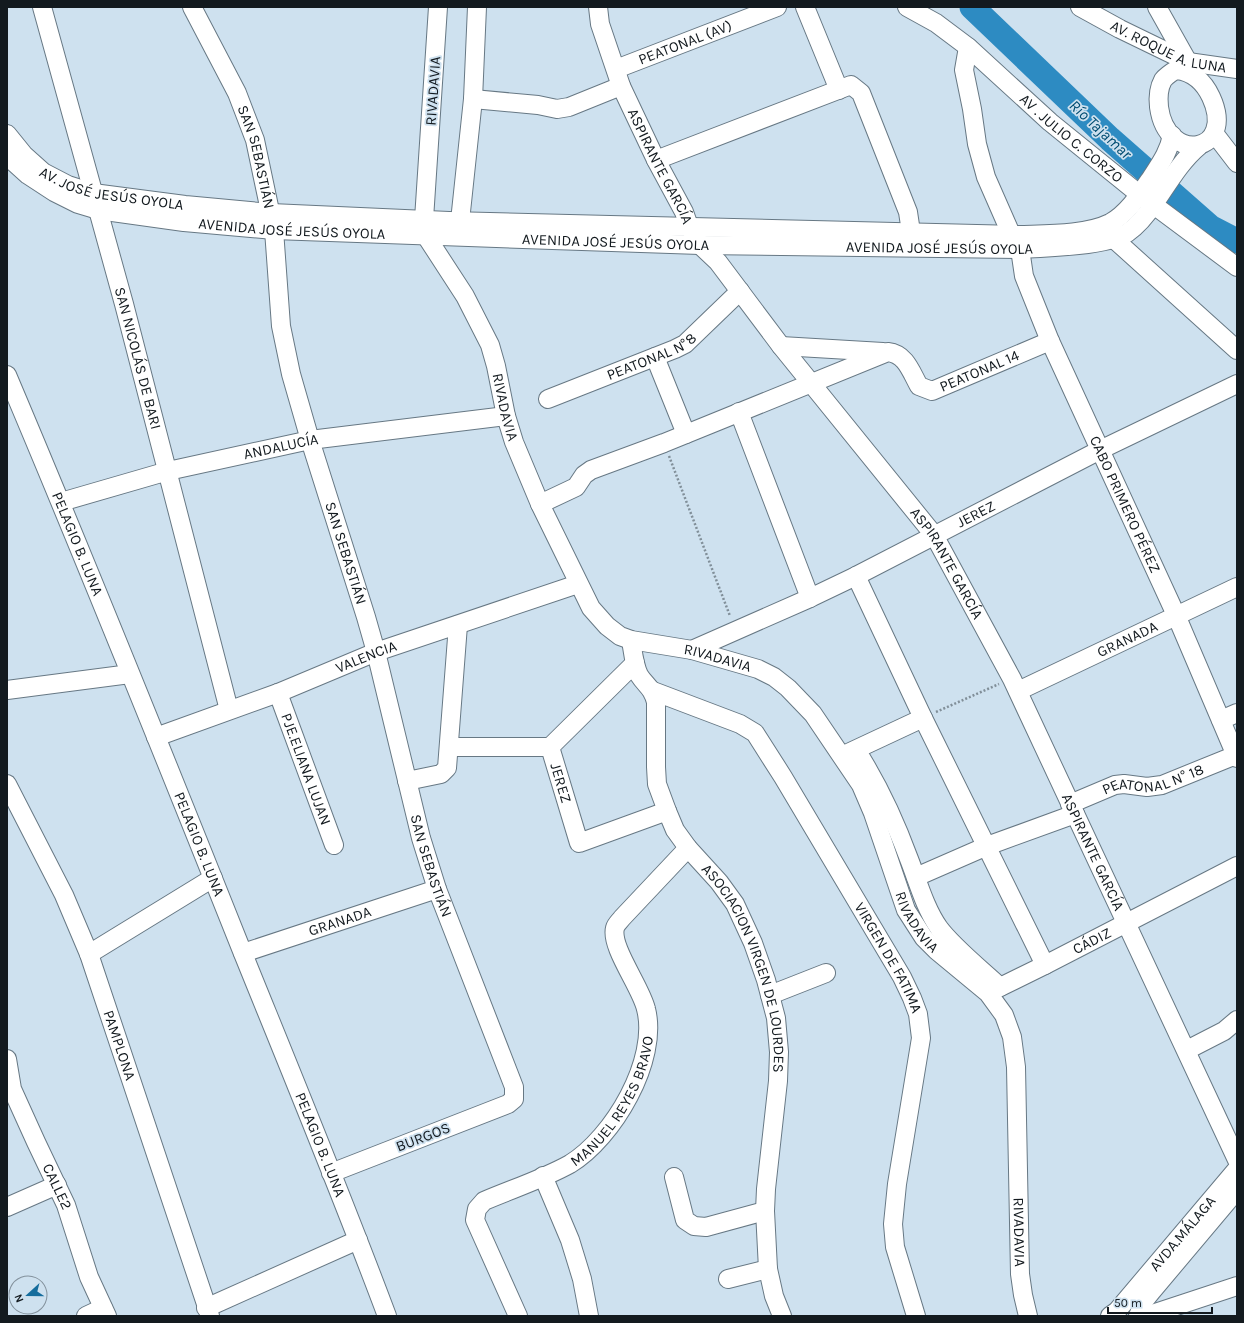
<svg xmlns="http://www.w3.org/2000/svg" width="1244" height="1323" font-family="Karla,sans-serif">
  <rect width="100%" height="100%" fill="#cee1ef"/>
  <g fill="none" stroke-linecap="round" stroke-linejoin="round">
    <polyline stroke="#2d8bc2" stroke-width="25" points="972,7 1110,139 1210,227 1237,241"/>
    <defs>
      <g id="minor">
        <path id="s1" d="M42 7 124 304 229 710"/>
        <path id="s2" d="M192 7 237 93 255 140 274 230 281 326 291 374 310 440 366 617 376 652 421 838 437 889 514 1087V1099L508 1104 331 1173"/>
        <path id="s3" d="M438 7 424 219 426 236 465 296 490 345 496 366 506 416 514 442 540 504 591 608 607 626 620 636 631 640 692 650 758 669 774 677 788 688 813 714 861 785 873 813 906 910 924 938 936 950 988 993 1004 1015 1012 1037 1016 1067 1020 1274 1023 1295 1028 1316"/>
        <path id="s4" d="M598 7 600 24 621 86 656 160 684 212 689 226 700 245 718 262 781 346 934 535 1012 679 1237 1160"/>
        <polyline points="805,7 839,90"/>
        <path id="s5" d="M907 7 936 23 968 47 1050 122 1139 194 1237 267"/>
        <path id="s6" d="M1080 7 1120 29 1188 62 1237 69"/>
        <polyline points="1157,7 1189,64"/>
        <polyline points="968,47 964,70 972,109 977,144 986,177 1011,234"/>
        <path id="s7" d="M616 69 777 7"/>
        <path d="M1177 70C1194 72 1204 82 1211 97 1237 153 1167 166 1159 107 1158 98 1158 89 1163 80 1168 73 1180 68 1188 62"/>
        <polyline points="473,99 538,105 557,109 569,107 621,86"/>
        <polyline points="1214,133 1237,163"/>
        <path id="s8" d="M7 134 24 155 43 172 68 185 93 193 185 205 271 213 449 221 1019 235C1046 234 1086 235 1110 223 1127 214 1140 194 1151 178 1160 164 1169 152 1172 135"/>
        <path id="s9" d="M7 156 28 175 54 192 78 204 98 210 184 222 274 230 523 239 700 245 1020 249C1044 248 1108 246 1127 233 1139 225 1148 213 1156 201 1169 182 1181 161 1199 146"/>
        <polyline points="656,160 851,85 861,93 908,212 911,232"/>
        <polyline points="460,221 473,99 477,7"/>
        <polyline points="1107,230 1114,239 1237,350"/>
        <path id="s10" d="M1020 249 1024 276 1050 341 1176 615 1237 758"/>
        <polyline points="781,346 883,352"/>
        <polyline points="655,357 686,434"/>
        <path id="s11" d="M7 375C88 566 165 758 242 951 291 1072 341 1193 387 1316"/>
        <path id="s12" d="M548 399 675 349 685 344 740 291"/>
        <polyline points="739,412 810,598"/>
        <path id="s13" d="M61 502 168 471 310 440 506 416"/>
        <path id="s14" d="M540 504 576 487 584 475 591 470 664 443 888 352C906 354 911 372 919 386L932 391 1050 341"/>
        <polyline points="856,576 923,718 1045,965"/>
        <path id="s15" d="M631 640C633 652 634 665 639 675 646 686 652 687 656 702V767L657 784 667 811 675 830 688 848 719 882 735 904 753 943 766 980 776 1018 779 1052 778 1081 766 1189 765 1211 768 1269 774 1296 782 1316"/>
        <path id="s16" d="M692 650 810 598 856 576 1100 450 1237 384"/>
        <path id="s17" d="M635 663 550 747 579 843 667 811"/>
        <polyline points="7,690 130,674"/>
        <path id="s18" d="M653 691 740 724 755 733 783 777 902 977 912 998 918 1014 921 1038 897 1184 893 1224 895 1247 916 1316"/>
        <path id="s19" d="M1018 691 1237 587"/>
        <path id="s20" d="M278 693 334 845"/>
        <polyline points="1221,720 1237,713"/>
        <path id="s21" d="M156 737 278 693 376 652 578 584"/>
        <polyline points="450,747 550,747"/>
        <path d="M856 750C878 784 895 821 909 859 918 882 925 908 939 928 954 948 982 970 1000 987"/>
        <polyline points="846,754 923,718"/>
        <polyline points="407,781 441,774 447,768 458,625"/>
        <path id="s22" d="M7 784 64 895 89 954 210 1316"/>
        <path id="s23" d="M1070 804 1115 785 1124 784 1147 787 1162 785 1236 755"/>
        <polyline points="916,877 987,846 1075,814"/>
        <path id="s24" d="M243 953 437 889"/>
        <polyline points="89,954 213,878"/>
        <path id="s25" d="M990 992 1045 965 1237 866"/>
        <polyline points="770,995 826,973"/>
        <polyline points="1187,1050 1224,1031 1237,1020"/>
        <path id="s26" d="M7 1059 12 1089 36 1142 66 1205 89 1277 107 1316"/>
        <polyline points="543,1176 570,1240 582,1279 589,1316"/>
        <polyline points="674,1177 685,1220 694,1226 706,1227 765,1211"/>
        <polyline points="7,1207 57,1185"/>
        <polyline points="728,1279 768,1269"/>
        <polyline points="206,1308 358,1240"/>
        <polyline points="86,1316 103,1308"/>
        <path id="s27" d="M518 1316 475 1220 477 1209 484 1201C512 1189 543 1179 570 1164 613 1138 659 1060 646 1009 641 987 610 947 615 928 616 924 620 921 622 918L688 848"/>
        <path id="s28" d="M1110 1316 1117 1311 1237 1169"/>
        <polyline points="1138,1316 1144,1301 1152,1291 1237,1190"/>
        <polyline points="1146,1316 1237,1286"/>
      </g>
    </defs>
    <use href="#minor" stroke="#677884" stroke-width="20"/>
    <g stroke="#818f99" stroke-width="2.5" stroke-dasharray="2 2" stroke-linecap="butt">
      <polyline points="669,456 730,616"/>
      <polyline points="936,712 999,684"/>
    </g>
    <use href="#minor" stroke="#fff" stroke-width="18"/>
  </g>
  <g text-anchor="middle" stroke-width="3.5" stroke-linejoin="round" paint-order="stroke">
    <g font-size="15" fill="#131a1f" stroke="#cee1ef">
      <text dy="5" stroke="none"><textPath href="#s7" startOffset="74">PEATONAL (AV)</textPath></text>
      <text dy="5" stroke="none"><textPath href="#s6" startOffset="98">AV. ROQUE A. LUNA</textPath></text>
      <text transform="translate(433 91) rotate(-86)" y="5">RIVADAVIA</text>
      <text dy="5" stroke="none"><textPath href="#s5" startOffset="211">AV . JULIO C. CORZO</textPath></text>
      <text dy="5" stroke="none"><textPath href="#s2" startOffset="164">SAN SEBASTIÁN</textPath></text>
      <text dy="5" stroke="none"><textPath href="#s4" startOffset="172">ASPIRANTE GARCÍA</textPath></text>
      <text dy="5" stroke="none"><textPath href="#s8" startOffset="124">AV. JOSÉ JESÚS OYOLA</textPath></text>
      <text dy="5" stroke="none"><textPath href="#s9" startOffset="302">AVENIDA JOSÉ JESÚS OYOLA</textPath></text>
      <text dy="5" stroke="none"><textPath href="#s9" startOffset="626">AVENIDA JOSÉ JESÚS OYOLA</textPath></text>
      <text dy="5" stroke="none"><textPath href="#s9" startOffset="950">AVENIDA JOSÉ JESÚS OYOLA</textPath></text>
      <text dy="5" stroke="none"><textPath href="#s12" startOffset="112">PEATONAL N°8</textPath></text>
      <text dy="5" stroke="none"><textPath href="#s1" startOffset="364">SAN NICOLÁS DE BARI</textPath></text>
      <text dy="5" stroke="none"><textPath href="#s14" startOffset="496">PEATONAL 14</textPath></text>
      <text dy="5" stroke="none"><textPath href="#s3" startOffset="420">RIVADAVIA</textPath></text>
      <text dy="5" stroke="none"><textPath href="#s13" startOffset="227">ANDALUCÍA</textPath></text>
      <text dy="5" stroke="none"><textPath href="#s10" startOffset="277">CABO PRIMERO PÉREZ</textPath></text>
      <text dy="5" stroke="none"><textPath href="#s16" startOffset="315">JEREZ</textPath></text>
      <text dy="5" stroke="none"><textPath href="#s11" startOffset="183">PELAGIO B. LUNA</textPath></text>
      <text dy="5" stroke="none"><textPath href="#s2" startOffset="572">SAN SEBASTIÁN</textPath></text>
      <text dy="5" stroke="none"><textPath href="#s4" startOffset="664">ASPIRANTE GARCÍA</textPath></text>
      <text dy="5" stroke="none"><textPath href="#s19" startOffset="121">GRANADA</textPath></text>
      <text dy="5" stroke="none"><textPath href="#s21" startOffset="225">VALENCIA</textPath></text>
      <text dy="5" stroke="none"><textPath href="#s3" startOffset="780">RIVADAVIA</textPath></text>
      <text dy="5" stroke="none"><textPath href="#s20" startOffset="81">PJE.ELIANA LUJAN</textPath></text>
      <text dy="5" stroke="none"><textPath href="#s23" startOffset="88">PEATONAL N° 18</textPath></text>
      <text dy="5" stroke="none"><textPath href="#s17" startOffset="157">JEREZ</textPath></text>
      <text dy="5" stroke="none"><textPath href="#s11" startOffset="507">PELAGIO B. LUNA</textPath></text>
      <text dy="5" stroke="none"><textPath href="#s4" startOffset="988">ASPIRANTE GARCÍA</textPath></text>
      <text dy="5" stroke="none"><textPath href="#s2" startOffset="896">SAN SEBASTIÁN</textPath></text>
      <text dy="5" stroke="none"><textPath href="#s3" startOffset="1128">RIVADAVIA</textPath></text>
      <text dy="5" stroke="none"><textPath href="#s24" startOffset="102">GRANADA</textPath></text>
      <text dy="5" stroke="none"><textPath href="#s25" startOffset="114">CÁDIZ</textPath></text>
      <text dy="5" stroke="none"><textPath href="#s18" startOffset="372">VIRGEN DE FATIMA</textPath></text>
      <text dy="5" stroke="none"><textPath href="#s15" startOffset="359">ASOCIACION VIRGEN DE LOURDES</textPath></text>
      <text dy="5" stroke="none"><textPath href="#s22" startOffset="285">PAMPLONA</textPath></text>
      <text dy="5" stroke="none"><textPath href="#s27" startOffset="299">MANUEL REYES BRAVO</textPath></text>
      <text transform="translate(423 1137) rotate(-21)" y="5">BURGOS</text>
      <text dy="5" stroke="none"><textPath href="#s11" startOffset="831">PELAGIO B. LUNA</textPath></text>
      <text dy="5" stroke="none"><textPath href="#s26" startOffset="138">CALLE2</textPath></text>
      <text dy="5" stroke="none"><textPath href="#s3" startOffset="1476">RIVADAVIA</textPath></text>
      <text dy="5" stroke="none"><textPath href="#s28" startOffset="110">AVDA.MÁLAGA</textPath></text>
    </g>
    <g font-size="16" font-style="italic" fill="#004c71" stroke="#cee1ef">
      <text transform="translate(1101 129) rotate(43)" y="6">Río Tajamar</text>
    </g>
  </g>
  <rect width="1244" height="1323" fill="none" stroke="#131a1f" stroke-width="16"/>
  <g transform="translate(28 1295) rotate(249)"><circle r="19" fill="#cee1ef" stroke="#83919c"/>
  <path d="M0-3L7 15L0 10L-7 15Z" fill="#156d9d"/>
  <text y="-6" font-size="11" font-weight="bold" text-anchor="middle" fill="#131a1f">N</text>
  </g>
  <path d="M1108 1307v6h104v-6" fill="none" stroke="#131a1f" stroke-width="2"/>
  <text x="1114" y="1307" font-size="12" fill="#131a1f" stroke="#cee1ef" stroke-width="3" paint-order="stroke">50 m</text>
</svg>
